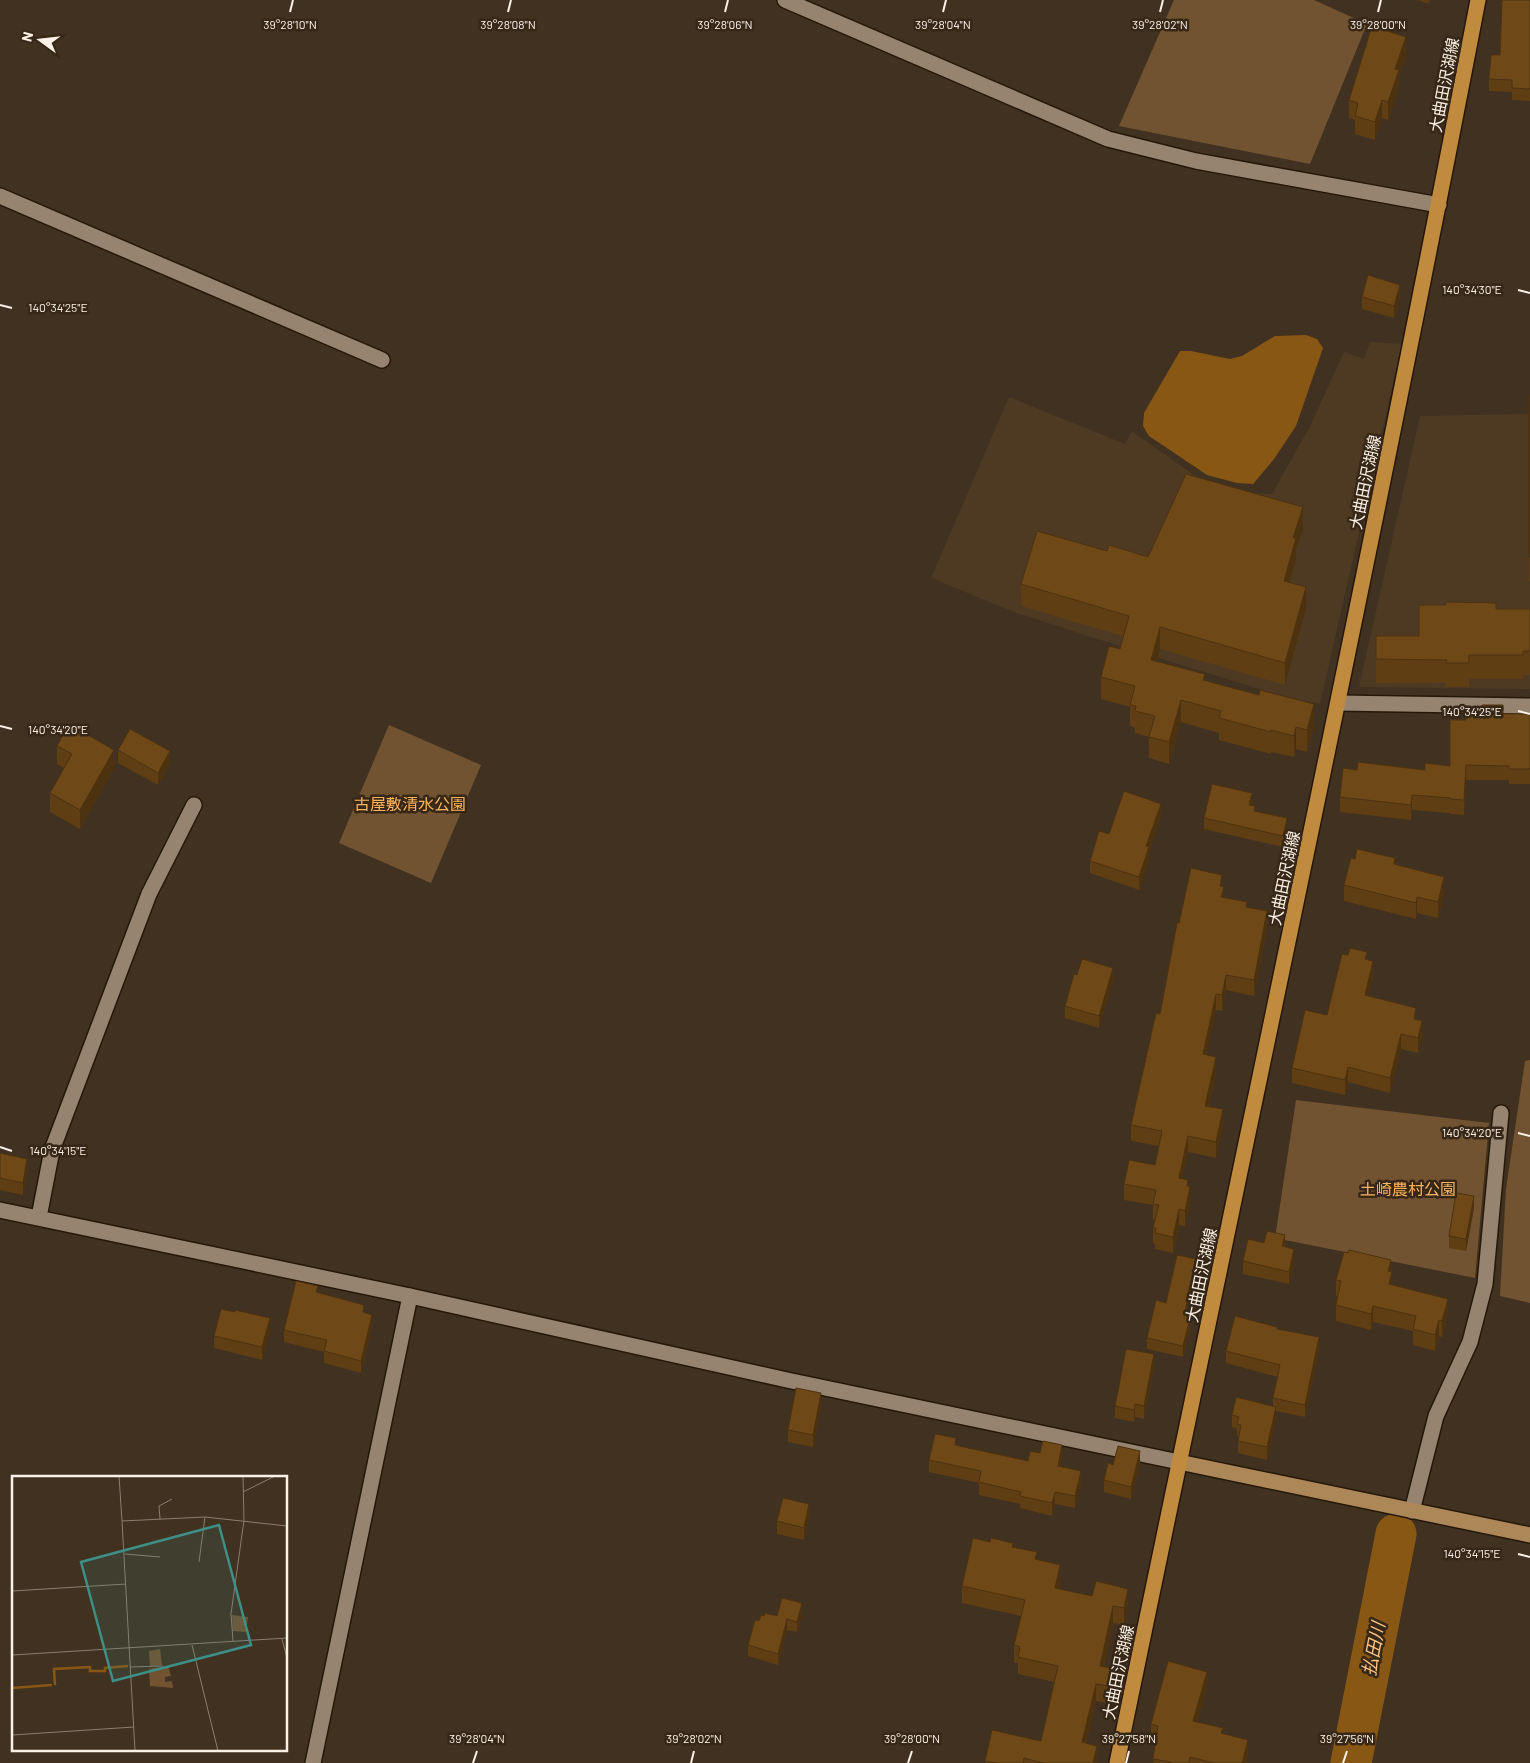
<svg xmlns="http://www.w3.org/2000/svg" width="1530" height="1763" font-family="Barlow,'Noto Sans JP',sans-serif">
  <rect width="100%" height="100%" fill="#403120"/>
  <g fill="#4e3a23">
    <polygon points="1370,342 1402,344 1320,704 1282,696 1104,641 1014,612 931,578 1009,397 1125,444 1132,431 1194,475 1246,492 1272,494 1309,428 1344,352 1364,359"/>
    <polygon points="1530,414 1530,689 1359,687 1420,416"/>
  </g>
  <g fill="#725331">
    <polygon points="1174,0 1314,0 1367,24 1310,164 1119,126"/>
    <polygon points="389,725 481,765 431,883 339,843"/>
    <polygon points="1530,1060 1530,1303 1500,1296 1506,1189 1525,1061"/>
    <polygon points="1296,1100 1489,1123 1475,1278 1275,1238"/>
  </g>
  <polygon fill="#895714" points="1306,335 1317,339 1323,348 1296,426 1274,459 1253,484 1237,483 1207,475 1149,436 1143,426 1144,413 1180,351 1191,351 1230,359 1242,356 1275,336"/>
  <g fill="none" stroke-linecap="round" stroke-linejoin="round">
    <polyline stroke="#895714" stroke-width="41" points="1351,1763 1396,1534"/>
    <defs>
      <g id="street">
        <polyline points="785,0 1108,139 1196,161 1439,205"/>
        <polyline points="0,196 382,360"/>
        <polyline points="1338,703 1530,706"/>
        <polyline points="0,1210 410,1296 787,1380 1179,1462"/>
        <polyline points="39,1217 52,1150 149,894 194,805"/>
        <polyline points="1412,1511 1436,1416 1470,1342 1485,1284 1501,1113"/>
        <polyline points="313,1763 410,1296"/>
      </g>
      <polyline id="secondary" points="1179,1462 1530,1535"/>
      <path id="primary" d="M1117 1763C1238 1175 1365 589 1478 0"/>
    </defs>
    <use href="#street" stroke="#261808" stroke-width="18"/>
    <use href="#secondary" stroke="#261808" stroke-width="18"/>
    <use href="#primary" stroke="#261808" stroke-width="18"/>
    <use href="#street" stroke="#968471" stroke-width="15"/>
    <use href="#secondary" stroke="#ac8758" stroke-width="15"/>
    <use href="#primary" stroke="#c18b3f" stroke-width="15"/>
  </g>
  <g fill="#5f3e14">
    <polygon points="1419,0 1430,0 1428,4"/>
    <polygon points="1530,0 1530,101 1512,100 1512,92 1489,91 1489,79 1500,55"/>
    <polygon points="1406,55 1399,77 1399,88 1388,120 1382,118 1375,140 1355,134 1355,120 1349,118 1349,100"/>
    <polygon points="1362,297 1400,297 1394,318 1362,309"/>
    <polygon points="1530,396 1530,581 1529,581 1529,557"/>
    <polygon points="1303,529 1296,550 1296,560 1290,583 1306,609 1285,685 1160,649 1157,662 1314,726 1307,752 1296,749 1294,757 1271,752 1271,754 1219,740 1219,733 1181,722 1169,764 1149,758 1149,737 1135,733 1135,728 1130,726 1130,707 1101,699 1101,677 1120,649 1123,636 1021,606 1021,584 1107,551 1148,557"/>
    <polygon points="1496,609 1530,609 1530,675 1523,675 1523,679 1469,679 1469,687 1446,687 1446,683 1376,683 1376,636 1419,636"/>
    <polygon points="1503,714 1530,714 1530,784 1509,784 1509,780 1466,780 1464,815 1450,814 1450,813 1412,810 1411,820 1340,812 1340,797 1357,770 1425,770 1450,766 1466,720 1482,716"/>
    <polygon points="57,746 114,768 80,829 50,812 50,793 64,768 57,764"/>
    <polygon points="118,750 170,764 158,785 118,763"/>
    <polygon points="1252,804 1251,806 1255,811 1287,828 1283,847 1204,829 1204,818"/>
    <polygon points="1161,817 1149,852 1149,860 1139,890 1090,873 1090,861 1109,834"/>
    <polygon points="1355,859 1395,864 1444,894 1438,918 1417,913 1416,919 1344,901 1344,885"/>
    <polygon points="1222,886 1224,897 1247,907 1267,927 1254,996 1226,990 1222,1011 1216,1010 1206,1055 1216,1073 1209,1106 1223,1125 1216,1158 1188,1152 1182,1178 1188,1186 1190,1203 1185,1226 1179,1225 1173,1253 1155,1249 1155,1244 1153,1243 1153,1228 1155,1220 1153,1219 1153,1205 1124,1200 1124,1184 1155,1165 1159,1146 1131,1141 1131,1125 1160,1014 1179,923"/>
    <polygon points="1367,959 1373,976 1368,996 1416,1020 1422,1036 1418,1053 1401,1049 1390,1093 1348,1082 1345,1095 1292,1083 1292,1068 1327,1015"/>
    <polygon points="1113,980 1099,1028 1065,1018 1065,1006"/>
    <polygon points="0,1155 27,1171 23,1195 0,1190"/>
    <polygon points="1474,1208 1466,1251 1449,1248 1449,1236"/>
    <polygon points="1285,1247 1294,1261 1289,1284 1243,1274 1243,1261"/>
    <polygon points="1196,1270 1187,1305 1187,1313 1191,1325 1183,1357 1147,1349 1147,1338 1166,1303"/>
    <polygon points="1391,1272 1392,1285 1448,1315 1442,1337 1439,1336 1435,1351 1413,1345 1413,1331 1373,1322 1371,1330 1336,1321 1336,1305 1338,1296 1336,1296 1336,1280"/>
    <polygon points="318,1293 364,1313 372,1327 361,1373 324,1363 324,1352 284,1342 284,1330"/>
    <polygon points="235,1312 270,1330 262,1360 214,1348 214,1336"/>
    <polygon points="1277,1329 1319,1350 1305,1417 1276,1411 1276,1419 1267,1460 1238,1453 1238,1441 1239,1436 1237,1436 1237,1429 1232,1427 1232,1415 1273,1406 1273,1398 1278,1377 1226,1363 1226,1351"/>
    <polygon points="1154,1366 1144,1419 1135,1417 1134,1422 1115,1418 1115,1406"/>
    <polygon points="821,1405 813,1447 788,1442 788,1430"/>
    <polygon points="956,1445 1028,1461 1062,1457 1060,1466 1081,1483 1075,1508 1055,1504 1052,1516 1020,1508 1020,1504 979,1495 979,1483 929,1472 929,1460"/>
    <polygon points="1140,1463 1131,1499 1104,1492 1104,1480 1113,1465"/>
    <polygon points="809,1517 804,1540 777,1534 777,1521"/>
    <polygon points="1013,1547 1037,1560 1060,1582 1059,1589 1128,1606 1124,1625 1113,1623 1104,1666 1112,1685 1108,1703 1096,1701 1086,1743 1097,1763 985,1763 985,1761 1041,1741 1054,1682 1018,1674 1018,1663 1014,1663 1014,1645 1021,1616 962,1603 962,1586"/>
    <polygon points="802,1614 797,1632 787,1630 778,1665 748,1656 748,1645 759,1621 764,1616"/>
    <polygon points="1207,1687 1197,1722 1223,1734 1248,1756 1246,1763 1153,1763 1156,1741 1151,1740 1151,1724"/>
  </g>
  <g fill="#4d3210">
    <polygon points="1406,37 1406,55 1399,77 1399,88 1388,120 1388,102 1395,69"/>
    <polygon points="1382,100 1382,118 1375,140 1375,122"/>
    <polygon points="1400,285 1400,297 1394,318 1394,306"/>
    <polygon points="1303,507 1303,529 1296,550 1296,560 1284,603 1284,581 1293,538"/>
    <polygon points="1306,587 1306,609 1285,685 1285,663"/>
    <polygon points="1160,627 1160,649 1151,682 1151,660"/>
    <polygon points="1181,700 1181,722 1169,764 1169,742"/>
    <polygon points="1314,704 1314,726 1307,752 1307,730"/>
    <polygon points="1296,727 1296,749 1294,757 1294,736"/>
    <polygon points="114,750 114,768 80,829 80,810"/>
    <polygon points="170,751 170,764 158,785 158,773"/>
    <polygon points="1466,765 1466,780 1464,815 1464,800"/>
    <polygon points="1252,793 1252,804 1249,816 1249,805"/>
    <polygon points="1412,795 1412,810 1411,820 1411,805"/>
    <polygon points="1161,804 1161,817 1149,852 1149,860 1139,890 1139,877 1146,846"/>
    <polygon points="1287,818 1287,828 1283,847 1283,836"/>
    <polygon points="1444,877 1444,894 1438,918 1438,902"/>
    <polygon points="1224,887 1224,902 1221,897"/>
    <polygon points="1417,897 1417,913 1416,919 1416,903"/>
    <polygon points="1267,911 1267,927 1254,996 1254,980"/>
    <polygon points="1373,961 1373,976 1365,1011 1365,995"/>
    <polygon points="1113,968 1113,980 1099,1028 1099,1016"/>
    <polygon points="1226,975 1226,990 1222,1011 1222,995"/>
    <polygon points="1216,994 1216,1010 1203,1070 1203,1054"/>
    <polygon points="1416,1008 1416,1023 1414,1019"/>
    <polygon points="1422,1021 1422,1036 1418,1053 1418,1038"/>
    <polygon points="1401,1034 1401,1049 1390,1093 1390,1078"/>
    <polygon points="1216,1057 1216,1073 1205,1122 1205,1106"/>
    <polygon points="1348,1067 1348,1082 1345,1095 1345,1080"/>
    <polygon points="1223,1109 1223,1125 1216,1158 1216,1142"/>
    <polygon points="1188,1136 1188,1152 1179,1193 1179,1178"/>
    <polygon points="27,1159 27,1171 23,1195 23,1183"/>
    <polygon points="1190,1187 1190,1203 1185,1226 1185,1211"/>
    <polygon points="1474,1196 1474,1208 1466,1251 1466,1239"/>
    <polygon points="1179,1209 1179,1225 1173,1253 1173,1237"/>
    <polygon points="1285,1235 1285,1247 1282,1246"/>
    <polygon points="1294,1249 1294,1261 1289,1284 1289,1272"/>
    <polygon points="1196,1259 1196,1270 1187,1305 1187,1313 1185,1324 1186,1302"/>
    <polygon points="1391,1260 1391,1277 1392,1272 1392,1288 1389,1300 1388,1271"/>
    <polygon points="1448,1299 1448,1315 1442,1337 1442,1321"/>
    <polygon points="1373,1306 1373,1322 1371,1330 1371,1314"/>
    <polygon points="1191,1314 1191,1325 1183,1357 1183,1346"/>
    <polygon points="372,1315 372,1327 361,1373 361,1361"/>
    <polygon points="270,1318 270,1330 262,1360 262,1347"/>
    <polygon points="1439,1320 1439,1336 1435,1351 1435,1335"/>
    <polygon points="1319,1337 1319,1350 1305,1417 1305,1405"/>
    <polygon points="1154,1354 1154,1366 1144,1419 1144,1406"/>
    <polygon points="821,1393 821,1405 813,1447 813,1435"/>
    <polygon points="1135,1404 1135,1417 1134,1422 1134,1410"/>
    <polygon points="1276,1407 1276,1419 1267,1460 1267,1447"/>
    <polygon points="1062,1445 1062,1457 1058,1478 1058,1466"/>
    <polygon points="1140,1451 1140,1463 1131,1499 1131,1487"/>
    <polygon points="1081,1471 1081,1483 1075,1508 1075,1496"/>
    <polygon points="1055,1492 1055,1504 1052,1516 1052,1503"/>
    <polygon points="809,1504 809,1517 804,1540 804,1528"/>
    <polygon points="1060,1565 1060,1582 1055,1605 1055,1588"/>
    <polygon points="1128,1589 1128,1606 1124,1625 1124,1608"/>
    <polygon points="802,1603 802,1614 797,1632 797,1622"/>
    <polygon points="1113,1606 1113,1623 1100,1683 1100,1666"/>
    <polygon points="787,1619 787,1630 778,1665 778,1654"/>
    <polygon points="1112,1668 1112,1685 1108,1703 1108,1686"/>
    <polygon points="1207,1672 1207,1687 1193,1736 1193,1721"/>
    <polygon points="1096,1684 1096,1701 1082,1760 1082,1742"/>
    <polygon points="1248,1740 1248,1756 1246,1763 1242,1763"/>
    <polygon points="1097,1746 1097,1763 1093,1763"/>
  </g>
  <g fill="#6e4817" stroke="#4d3210">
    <polygon points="1502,0 1530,0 1530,89 1512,88 1512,80 1489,79 1491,55 1500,55"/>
    <polygon points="1372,26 1406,37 1395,69 1399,70 1388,102 1382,100 1375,122 1355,116 1358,103 1349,100"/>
    <polygon points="1368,275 1400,285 1394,306 1362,297"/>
    <rect x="1529" y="396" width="1" height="161"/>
    <polygon points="1186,474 1303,507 1293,538 1296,538 1284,581 1306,587 1285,663 1160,627 1151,660 1205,674 1203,680 1259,695 1260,690 1314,704 1307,730 1296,727 1294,736 1271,730 1271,732 1219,718 1221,711 1181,700 1169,742 1149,737 1155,716 1135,711 1136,706 1130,705 1135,686 1101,677 1109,646 1120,649 1129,616 1021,584 1037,531 1107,551 1109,545 1148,557"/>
    <polygon points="1446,602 1496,603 1496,609 1530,609 1530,651 1523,651 1523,655 1469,655 1469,663 1446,663 1447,660 1376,659 1376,636 1419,636 1419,605 1446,605"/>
    <polygon points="1482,705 1503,705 1503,714 1530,714 1530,769 1509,769 1509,766 1466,765 1464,800 1450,799 1450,798 1412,795 1411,805 1340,797 1343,768 1357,770 1358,762 1425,770 1425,763 1450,766 1450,720 1466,720 1466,715 1482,716"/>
    <polygon points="69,724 114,750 80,810 50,793 72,754 57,746"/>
    <polygon points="130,729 170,751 158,773 118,750"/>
    <polygon points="1212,784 1252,793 1249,805 1255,806 1254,811 1287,818 1283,836 1204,818"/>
    <polygon points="1124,791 1161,804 1146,846 1149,847 1139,877 1090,861 1099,831 1109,834"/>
    <polygon points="1357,849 1395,858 1394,864 1444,877 1438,902 1417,897 1416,903 1344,885 1351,858 1355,859"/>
    <polygon points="1191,868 1222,875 1220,886 1224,887 1221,897 1247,902 1246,907 1267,911 1254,980 1226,975 1222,995 1216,994 1203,1054 1216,1057 1205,1106 1223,1109 1216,1142 1188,1136 1179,1178 1188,1180 1187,1186 1190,1187 1185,1211 1179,1209 1173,1237 1155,1233 1156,1228 1153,1228 1159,1205 1153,1204 1156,1190 1124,1184 1129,1160 1155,1165 1162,1131 1131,1125 1156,1013 1160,1014 1177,923 1179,923"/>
    <polygon points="1350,948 1367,952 1365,959 1373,961 1365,995 1416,1008 1414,1019 1422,1021 1418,1038 1401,1034 1390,1078 1348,1067 1345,1080 1292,1068 1305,1010 1327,1015 1342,954 1348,955"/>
    <polygon points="1082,959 1113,968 1099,1016 1065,1006 1074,974 1077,975"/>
    <polygon points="0,1153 27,1159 23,1183 0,1178"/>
    <polygon points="1456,1193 1474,1196 1466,1239 1449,1236"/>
    <polygon points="1267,1231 1285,1235 1282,1246 1294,1249 1289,1272 1243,1261 1248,1239 1264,1243"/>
    <polygon points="1349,1250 1391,1260 1388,1271 1392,1272 1389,1284 1448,1299 1442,1321 1439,1320 1435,1335 1413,1329 1416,1316 1373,1306 1371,1314 1336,1305 1341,1281 1336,1280 1344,1252 1348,1253"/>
    <polygon points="1177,1255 1196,1259 1186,1302 1187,1302 1185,1313 1191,1314 1183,1346 1147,1338 1156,1300 1166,1303"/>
    <polygon points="296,1281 318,1286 316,1292 364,1305 363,1312 372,1315 361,1361 324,1351 327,1340 284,1330"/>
    <polygon points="221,1309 235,1312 235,1310 270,1318 262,1347 214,1336"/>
    <polygon points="1235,1316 1277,1327 1277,1329 1319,1337 1305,1405 1273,1398 1280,1365 1226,1351"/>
    <polygon points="1126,1349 1154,1354 1144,1406 1135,1404 1134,1410 1115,1406"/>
    <polygon points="796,1388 821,1393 813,1435 788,1430"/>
    <polygon points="1236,1397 1276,1407 1267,1447 1238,1441 1241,1425 1237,1424 1239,1417 1232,1415"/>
    <polygon points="935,1434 956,1438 955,1445 1028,1461 1030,1451 1040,1453 1043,1441 1062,1445 1058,1466 1081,1471 1075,1496 1055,1492 1052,1503 1020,1496 1021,1492 979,1482 981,1471 929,1460"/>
    <polygon points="1118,1446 1140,1451 1131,1487 1104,1480 1108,1463 1113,1465"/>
    <polygon points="783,1498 809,1504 804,1528 777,1521"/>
    <polygon points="973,1538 990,1542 991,1538 1013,1543 1012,1547 1037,1552 1035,1559 1060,1565 1055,1588 1092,1596 1096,1581 1128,1589 1124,1608 1113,1606 1100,1666 1112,1668 1108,1686 1096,1684 1082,1742 1097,1746 1093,1763 1043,1763 1024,1758 1023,1763 997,1763 985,1761 992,1730 1041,1741 1058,1666 1018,1657 1020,1647 1014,1645 1025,1600 962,1586"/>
    <polygon points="782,1598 802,1603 797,1622 787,1619 778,1654 748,1645 755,1620 759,1621 761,1615 764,1616 765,1613 777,1616"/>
    <polygon points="1168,1661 1207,1672 1193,1721 1223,1728 1221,1733 1248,1740 1242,1763 1214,1763 1190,1757 1189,1763 1171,1763 1171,1762 1153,1759 1158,1726 1151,1724"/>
  </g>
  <path fill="none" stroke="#fbf1e7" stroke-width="2" d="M290 12 293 0M508 12 511 0M725 12 728 0M943 12 946 0M1160 12 1163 0M1378 12 1381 0M1518 290 1530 293M0 305 12 308M1518 711 1530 714M0 726 12 729M1518 1133 1530 1136M0 1147 12 1151M1518 1554 1530 1557M473 1763 477 1751M691 1763 694 1751M908 1763 912 1751M1126 1763 1129 1751M1343 1763 1347 1751"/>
  <g text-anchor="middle" stroke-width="5" stroke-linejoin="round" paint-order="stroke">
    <g font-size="16" fill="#fbf1e7" stroke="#362716">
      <text transform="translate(1444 85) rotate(-79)" y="6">大曲田沢湖線</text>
      <text transform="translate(1365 482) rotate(-78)" y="6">大曲田沢湖線</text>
      <text transform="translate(1284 878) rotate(-78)" y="6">大曲田沢湖線</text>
      <text transform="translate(1201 1275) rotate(-78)" y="6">大曲田沢湖線</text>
      <text transform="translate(1118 1672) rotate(-78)" y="6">大曲田沢湖線</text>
    </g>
    <g font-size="16" fill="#fcb45f" stroke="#362716">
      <text x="410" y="810">古屋敷清水公園</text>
      <text x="1408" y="1195">土崎農村公園</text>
    </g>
    <g font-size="18" font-style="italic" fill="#ffc584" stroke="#362716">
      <text transform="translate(1374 1649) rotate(-79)" y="6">払田川</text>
    </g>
  </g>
  <g transform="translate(12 1476)">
    <rect width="275" height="275" fill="#403120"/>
    <path d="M220 139 236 141 234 156 221 155ZM148 173 150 189 138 191 137 175ZM156 190 159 200 153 201V206L160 205 161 212 138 210 137 193Z" fill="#725331"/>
    <path fill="none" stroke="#895714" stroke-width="2.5" d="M43 209 42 193 78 191V195H93V192L116 190M0 212 40 209"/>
    <path fill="none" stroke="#8b7e70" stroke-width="1" d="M107 0 110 45M231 16 263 0M148 43 147 30 160 23M113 78 148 81M187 86 193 41M0 115 114 108M270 163 275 182M221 165 219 138 232 44 231 0M180 169 206 275M0 179 275 162M118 191 151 190M0 259 122 251M123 275 110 45 193 41 275 50"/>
    <path fill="#3e8f86" fill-opacity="0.15" stroke="#3e8f86" stroke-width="2.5" d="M207 49 239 169 101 205 69 86Z"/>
    <rect width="275" height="275" fill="none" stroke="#fbf1e7" stroke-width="2.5"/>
  </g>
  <g font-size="12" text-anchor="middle" fill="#fbf1e7" stroke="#362716" stroke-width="5" stroke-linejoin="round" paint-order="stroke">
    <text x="290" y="29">39°28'10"N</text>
    <text x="508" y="29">39°28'08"N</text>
    <text x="725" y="29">39°28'06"N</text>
    <text x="943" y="29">39°28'04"N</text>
    <text x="1160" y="29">39°28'02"N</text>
    <text x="1378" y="29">39°28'00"N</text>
    <text x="1472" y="294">140°34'30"E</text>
    <text x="58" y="312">140°34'25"E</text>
    <text x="1472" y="716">140°34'25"E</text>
    <text x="58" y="734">140°34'20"E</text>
    <text x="1472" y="1137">140°34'20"E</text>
    <text x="58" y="1155">140°34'15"E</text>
    <text x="1472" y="1558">140°34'15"E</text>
    <text x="477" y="1743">39°28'04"N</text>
    <text x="694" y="1743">39°28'02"N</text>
    <text x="912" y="1743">39°28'00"N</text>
    <text x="1129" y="1743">39°27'58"N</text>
    <text x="1347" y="1743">39°27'56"N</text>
  </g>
  <g transform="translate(40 40) rotate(285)" stroke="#362716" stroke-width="4" paint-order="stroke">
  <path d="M0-4L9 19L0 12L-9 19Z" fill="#fbf1e7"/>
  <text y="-8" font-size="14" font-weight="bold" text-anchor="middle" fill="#fbf1e7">N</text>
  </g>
</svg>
